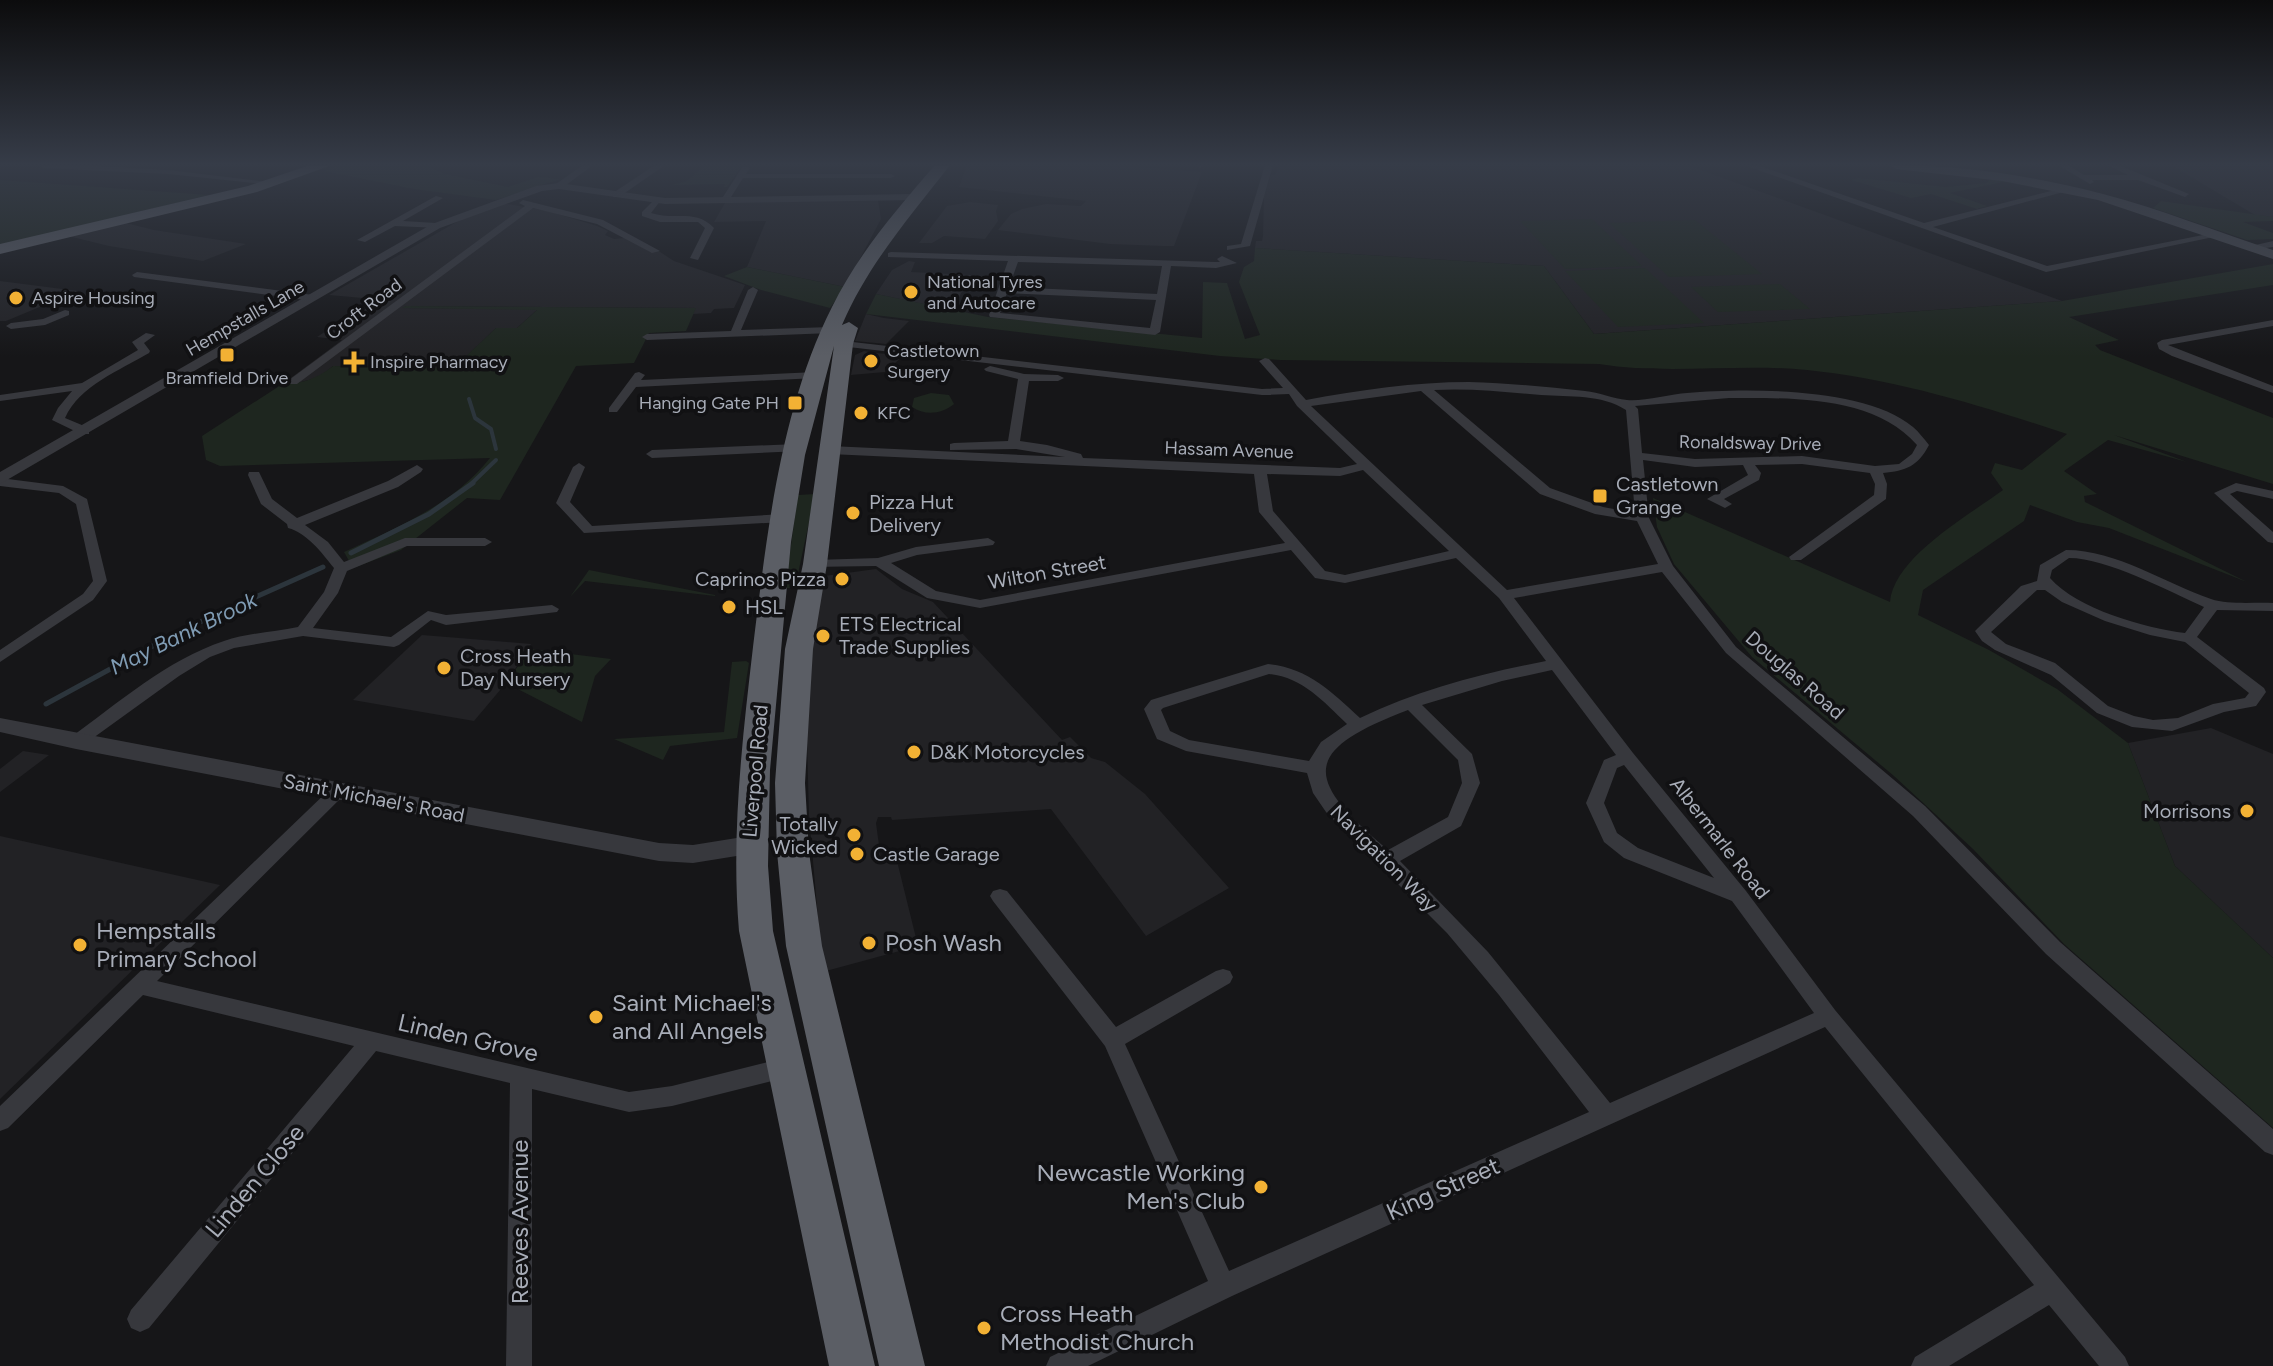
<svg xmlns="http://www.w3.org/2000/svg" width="2273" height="1366" font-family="Figtree,sans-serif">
  <rect width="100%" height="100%" fill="#161618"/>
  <g fill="#222225">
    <polygon points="967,165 1123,166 1202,172 1174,246 1164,246 1110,244 998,230 1011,214 1022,209 1046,204 1081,206 1086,201 959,187"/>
    <polygon points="1280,165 1687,165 2062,301 1594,334 1544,266 1255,248 1256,241 1262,241 1263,236 1264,196 1271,175 1275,175"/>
    <polygon points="2171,165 2273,165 2273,217 2255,215"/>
    <polygon points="878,200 881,219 845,287 747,267 766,221 714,222 725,203"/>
    <polygon points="970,202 998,205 996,211 998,221 985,239 944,236 932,243 919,243 947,206"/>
    <polygon points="502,203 548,211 597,226 608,231 605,235 614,239 624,238 651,252 657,250 674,261 745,285 734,308 714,309 711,313 693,314 695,308 406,306 404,308 538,309 517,328 496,328 462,361 439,368 333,366 320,377 294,384 284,383 342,340 317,337 374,299 329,295 467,216"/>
    <polygon points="122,222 154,230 246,244 203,261 109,246 64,235"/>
    <polygon points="909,261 915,262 911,272 971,275 952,310 876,294 892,270"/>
    <polygon points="0,281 78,291 6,321 0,321"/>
    <polygon points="866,314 884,318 909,321 886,344 855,341"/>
    <polygon points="864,351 874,353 904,355 885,372 851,375 855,355"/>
    <polygon points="876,569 902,589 933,602 1062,740 1070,737 1091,758 1105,762 1145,794 1229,888 1146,936 1051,809 892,820 891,817 878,817 876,823 881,860 896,857 918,946 826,971 820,941 809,815 807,743 810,633 824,576"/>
    <polygon points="422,635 459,638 531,644 506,683 474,721 353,700"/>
    <polygon points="2211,728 2273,754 2273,958 2175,866 2128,743"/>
    <polygon points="23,751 49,755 0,792 0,769"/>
    <polygon points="0,836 220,885 0,1099"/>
  </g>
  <g fill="#1e261f">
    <polygon points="339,165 423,165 445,174 508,187 538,177 561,179 496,200 414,189 324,171"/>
    <polygon points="742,165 727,187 724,187 725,184 672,185 687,181 704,166"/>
    <polygon points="1858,178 1946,187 1987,183 1990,179 2008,181 1950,193 1987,206 1977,209 1931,194 1911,198 1851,180"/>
    <polygon points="0,180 209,195 0,246"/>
    <polygon points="2161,201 2273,217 2273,221 2243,222 2273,233 2273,239 2247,240 2153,208"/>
    <polygon points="1592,219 1642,266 1565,269 1520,221"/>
    <polygon points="1695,220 1762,274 1669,277 1609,223"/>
    <path d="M1255 248 1544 266 1594 334 2062 301 2273 264V285L2069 317 2119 340 2095 345 2100 350 2273 418V484L2114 435 2187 462 2108 440 2064 471 2097 494 2084 496 2085 502 2247 582 2109 528 2077 522 2030 505 2024 521 1923 590 1918 615 1989 650 2057 689 2128 743 2175 866 2273 958V1128L2064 944 1973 849 1894 776 1752 657 1674 564 1657 527 1653 498 1890 602C1894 557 1968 516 2003 490L1991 473 1995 463 2022 470 2067 434C1982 406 1896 379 1807 370 1738 363 1667 375 1599 364L1280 360 1220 356 866 314 876 294 988 317 1202 338 1203 282 1227 283 1245 339 1260 335 1239 282 1244 267 1254 261Z"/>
    <polygon points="747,267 845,287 830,308 761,290 724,276"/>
    <polygon points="1645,268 1704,323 1618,327 1565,271"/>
    <polygon points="1780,284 1810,309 1718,312 1691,287"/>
    <path d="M406 306 696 308 686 331 649 333 634 363 576 366 500 500 467 498 401 550 353 568 344 552C396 528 453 505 490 458L220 466 206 460 202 436 284 383C301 385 320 377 333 366L439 368 461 361 496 328H517L537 310 402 308Z"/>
    <path d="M931 393 949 395 954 404C942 414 925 416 912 407L914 398Z"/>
    <polygon points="815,494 795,588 785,588 798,495"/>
    <polygon points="589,570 715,595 715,596 585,581 570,597"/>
    <polygon points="530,649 611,659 595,676 582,722 506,683"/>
    <polygon points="746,661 749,663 737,738 670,746 663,760 614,739 724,732 732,662"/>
  </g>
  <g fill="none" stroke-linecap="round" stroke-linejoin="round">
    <g stroke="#2c353c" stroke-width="4">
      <polyline points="469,399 475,418 491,429 496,449"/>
      <polyline points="470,485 496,460"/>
    </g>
    <g stroke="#2c353c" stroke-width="5">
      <polyline points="351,553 429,514 473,483"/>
      <polyline points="46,704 182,630 323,567"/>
    </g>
    <g fill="#37383d" fill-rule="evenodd">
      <polygon points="79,165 168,170 276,183 272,185 168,174 44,168 40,166"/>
      <polygon points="583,165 593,165 562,188 556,188 556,184"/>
      <polygon points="655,165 665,165 619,197 613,197 613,193"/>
      <polygon points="1196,165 1204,165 1204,166 1200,168"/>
      <polygon points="1265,165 1273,165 1250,246 1227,250 1227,246 1241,244"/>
      <polygon points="1744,165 1757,165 1924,223 2067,187 2067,191 1933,227 2047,266 2218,232 2223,235 2046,272"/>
      <polygon points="2058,165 2068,165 2084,175 2128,175 2107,165 2118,165 2189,194 2185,197 2138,180 2092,180 2094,182 2090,184"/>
      <polygon points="743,166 750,168 746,174 891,174 895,176 891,178 743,178 728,202 722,202 721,200"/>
      <polygon points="436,196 443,198 403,221 436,223 439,224 439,228 395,226 365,242 357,240"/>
      <path d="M657 197 661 200 651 213C675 221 695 208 714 228L698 260 690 258 705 228 698 222H660L642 216V212Z"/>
      <polygon points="523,200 603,220 660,251 652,253 597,224 533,208 297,384 289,384 289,380 525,206 519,203"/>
      <polygon points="2273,241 2273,247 2252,250 2247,247"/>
      <path d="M891 252 1216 262H1220L1217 259 1222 256 1237 263 1216 268 1171 266 1160 332 1155 335 990 317 989 315 1008 261 888 257V253ZM1018 262 1162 266 1157 294 1009 287ZM1007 293 1156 300 1150 328 1000 313Z"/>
      <polygon points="137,272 313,295 318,298 313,301 134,277 132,275"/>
      <polygon points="753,287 758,290 741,330 831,327 836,330 831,333 647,340 642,337 647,334 731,331 748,290"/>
      <polygon points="65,310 69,311 69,315 45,325 11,329 6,326 11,323 43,319"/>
      <polygon points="2273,320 2273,326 2168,345 2273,386 2273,393 2172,356 2159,349 2157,343 2162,340"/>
      <path d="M146 333 155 335 144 343 150 351 149 353C119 371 80 385 65 418L89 428V434H81L52 420 58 408 72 391 0 401V395L82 383 138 350 132 342Z"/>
      <path d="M844 341 1262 389 1283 388 1259 361 1265 358 1269 359 1306 400C1360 390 1414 382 1469 382 1508 383 1547 387 1585 391 1599 392 1613 399 1627 400 1641 402 1671 394 1687 393 1746 388 1866 387 1913 427 1919 432 1924 439 1929 445 1918 466 1906 471 1883 473L1887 484 1886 499 1801 560H1791L1789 557 1874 495 1875 484 1870 473 1802 464 1755 465 1761 473 1759 480 1724 499 1732 504 1725 508 1707 499 1748 475 1743 465 1695 467 1643 460 1649 518 1673 566 1736 647 1925 806 2060 942 2273 1129V1155L2265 1152 2046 954 1913 816 1726 653 1662 572 1514 598 1633 753 1746 891 1835 1010 2125 1357 2129 1366H2099L2049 1305 1949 1366H1911L1915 1357 2034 1285 1825 1027 1232 1296 1088 1366H1046L1050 1357 1208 1281 1105 1046 993 901 990 896 993 891 1000 889 1007 891 1116 1027 1216 971 1223 969 1230 971 1233 977 1230 983 1125 1044 1229 1271 1589 1112 1499 995 1447 933 1326 812 1313 793 1307 773 1186 751 1157 739 1144 709 1151 700 1268 664C1308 668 1332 692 1360 718 1418 690 1483 673 1546 661L1499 598 1456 558 1345 583 1315 578 1291 550 980 608 927 598 876 566 810 567 808 564 815 560 878 558 916 547 988 538 995 542 993 545 917 555 891 563 936 591 980 600 1285 543 1259 512 1254 474 830 454 824 450 830 446 1065 457 1016 449 950 450V444L954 443 1008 441 1018 379 986 371 984 369 990 366 1024 374 1058 375 1064 378 1058 381H1029L1020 441 1047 445 1081 454 1083 458 1340 468 1357 464 1297 406 1289 394 1262 395 840 346 839 344ZM1434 390C1470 388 1505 392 1541 395 1570 397 1601 394 1626 410L1635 513 1603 507 1550 488ZM1421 391 1540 494 1595 514 1637 521 1658 564 1507 590 1311 406ZM1729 398C1790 398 1873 395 1917 445L1912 454 1899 464 1875 466 1802 456 1695 459 1642 453 1638 409 1635 406ZM1363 470 1449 551 1345 575 1325 571 1273 511 1267 474 1340 476ZM1552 670 1616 755 1604 760 1586 803 1604 842 1624 858 1732 901 1814 1013 1610 1103 1488 952 1400 861 1461 826 1480 783 1472 754 1422 705 1502 681ZM1269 674C1302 677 1324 702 1347 724L1321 742 1309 761 1189 740 1170 731 1161 710 1163 708ZM1408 710 1458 760 1462 783 1448 817 1388 850C1304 779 1300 751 1408 710ZM1624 765 1714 878 1638 848 1617 833 1604 803 1617 768Z"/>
      <polygon points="639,372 645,375 641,380 816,372 822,375 816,378 636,387 617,412 609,412 609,408 635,373"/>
      <polygon points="797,444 803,448 801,451 652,458 646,454 652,450"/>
      <polygon points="579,463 585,467 570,502 592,526 783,514 790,518 783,522 584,533 556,503 573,467"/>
      <path d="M417 465 423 469 421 472 398 487 305 525 328 542 344 562 405 538H485L492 542 485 546H407L347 571 338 593 313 628 391 637 428 611 446 615 552 605 559 609 557 612 446 625 431 620 399 645 394 647 303 636 234 648 210 657 179 676 82 746H70L68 742 70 738C118 703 167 660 224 641 247 633 274 632 298 627L324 592 334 568C322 553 307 533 288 528L287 524 261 504 248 475 249 472H259L272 499 297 518 388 481Z"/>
      <polygon points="0,478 63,486 87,499 107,581 93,600 0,662 0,650 83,594 93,581 76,504 59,493 0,486"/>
      <polygon points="2236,483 2273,491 2273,499 2237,491 2230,494 2273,532 2273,543 2268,542 2214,493"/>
      <path d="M2066 550C2117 550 2164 583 2211 599 2229 605 2254 602 2273 603V611L2217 610 2197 637 2264 688 2266 692 2256 706 2224 712 2172 731 2132 727 2097 713 2051 675 1995 650 1982 641 1975 631 1978 628 2021 586 2037 581 2040 565ZM2069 558C2107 558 2168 591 2204 607L2185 633C2145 628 2077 609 2050 578L2052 570ZM2037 590H2045L2062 602 2105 621 2150 635 2185 642 2249 693 2245 698 2213 704 2178 718 2153 720 2134 716 2108 706 2055 663 2006 644 1991 632Z"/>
      <polygon points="337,786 343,788 346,792 343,796 157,981 629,1092 672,1086 784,1058 792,1061 795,1068 792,1075 784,1078 672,1106 629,1112 532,1089 532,1366 506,1366 510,1083 376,1051 149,1328 140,1332 131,1328 127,1319 131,1310 354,1046 143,995 8,1128 0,1131 0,1106 331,788"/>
    </g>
    <g fill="#37383d" fill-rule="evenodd">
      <polygon points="559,183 665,198 915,194 920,197 915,200 665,204 559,189 542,191 440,228 0,484 0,472 432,224 536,186"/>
      <polygon points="0,718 659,843 693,845 749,836 757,839 761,845 757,851 749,854 693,863 659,861 76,749 0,732"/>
    </g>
    <path fill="#45474d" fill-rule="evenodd" d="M1890 165C1962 165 2034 176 2103 194 2161 209 2217 232 2273 250V259L2098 200 2002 181 1896 169Z"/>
    <g fill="#5b5e65" fill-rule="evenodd">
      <polygon points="310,165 332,165 257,192 0,254 0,244 248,186"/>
      <path d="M935 165H950C910 217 868 264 842 325L849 322 858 328 853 344 827 564 813 649 805 783 809 852 822 946 925 1366H879L786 946 777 852 775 783 785 649 803 564 834 346 805 455 791 542 770 770 768 866 773 931 875 1366H829L739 931C731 836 742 742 753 647 767 534 780 410 832 307 858 254 897 209 935 165Z"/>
    </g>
  </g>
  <linearGradient id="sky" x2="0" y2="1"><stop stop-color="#0c0c0d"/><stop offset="0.46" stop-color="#363c48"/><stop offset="1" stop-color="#363c48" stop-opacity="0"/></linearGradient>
  <rect width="2273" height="357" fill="url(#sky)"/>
  <g fill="#f2b134" stroke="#111113" stroke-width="3">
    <circle cx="911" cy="292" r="8"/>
    <circle cx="16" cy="298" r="8"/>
    <rect x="219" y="347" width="16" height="16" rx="4"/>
    <circle cx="871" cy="361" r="8"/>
    <path d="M350 350h8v8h8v8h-8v8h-8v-8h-8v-8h8z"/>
    <rect x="787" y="395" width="16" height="16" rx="4"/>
    <circle cx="861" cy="413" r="8"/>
    <rect x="1592" y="488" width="16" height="16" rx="4"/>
    <circle cx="853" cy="513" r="8"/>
    <circle cx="842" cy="579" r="8"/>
    <circle cx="729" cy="607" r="8"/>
    <circle cx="823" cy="636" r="8"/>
    <circle cx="444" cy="668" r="8"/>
    <circle cx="914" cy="752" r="8"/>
    <circle cx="2247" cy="811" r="8"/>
    <circle cx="854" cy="835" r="8"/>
    <circle cx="857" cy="854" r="8"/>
    <circle cx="869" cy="943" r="8"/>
    <circle cx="80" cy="945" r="8"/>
    <circle cx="596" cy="1017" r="8"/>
    <circle cx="1261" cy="1187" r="8"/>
    <circle cx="984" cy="1328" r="8"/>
  </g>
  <g text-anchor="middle" stroke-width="7" stroke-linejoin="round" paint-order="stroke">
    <g font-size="18" fill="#a8adb8" stroke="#111113" text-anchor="start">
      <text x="927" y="288">National Tyres<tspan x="927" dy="21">and Autocare</tspan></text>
      <text x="32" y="304">Aspire Housing</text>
      <text x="887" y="357">Castletown<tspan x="887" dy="21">Surgery</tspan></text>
      <text x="370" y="368">Inspire Pharmacy</text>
      <text x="227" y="384" text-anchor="middle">Bramfield Drive</text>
      <text x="779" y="409" text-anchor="end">Hanging Gate PH</text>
      <text x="877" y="419">KFC</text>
    </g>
    <g font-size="18" fill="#a8adb8" stroke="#111113">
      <text transform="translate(364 309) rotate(-37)" y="6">Croft Road</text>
      <text transform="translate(245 318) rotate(-30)" y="6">Hempstalls Lane</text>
      <text transform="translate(1750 443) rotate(1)" y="6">Ronaldsway Drive</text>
      <text transform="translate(1229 450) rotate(2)" y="6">Hassam Avenue</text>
    </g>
    <g font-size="20" fill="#a8adb8" stroke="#111113" text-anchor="start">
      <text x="1616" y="491">Castletown<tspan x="1616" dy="23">Grange</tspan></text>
      <text x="869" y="509">Pizza Hut<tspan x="869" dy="23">Delivery</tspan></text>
      <text x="826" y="586" text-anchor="end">Caprinos Pizza</text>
      <text x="745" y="614">HSL</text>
      <text x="839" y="631">ETS Electrical<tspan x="839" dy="23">Trade Supplies</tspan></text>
      <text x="460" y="663">Cross Heath<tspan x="460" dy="23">Day Nursery</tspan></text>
      <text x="930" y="759">D&amp;K Motorcycles</text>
      <text x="2231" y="818" text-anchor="end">Morrisons</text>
      <text x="838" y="831" text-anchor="end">Totally<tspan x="838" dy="23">Wicked</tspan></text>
      <text x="873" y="861">Castle Garage</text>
    </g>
    <g font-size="20" fill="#a8adb8" stroke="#111113">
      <text transform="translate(1047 572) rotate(-10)" y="7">Wilton Street</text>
      <text transform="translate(1795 675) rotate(41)" y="7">Douglas Road</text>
      <text transform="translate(755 771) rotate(-85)" y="7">Liverpool Road</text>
      <text transform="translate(374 798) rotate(11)" y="7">Saint Michael's Road</text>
      <text transform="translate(1720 838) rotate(52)" y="7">Albermarle Road</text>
      <text transform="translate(1384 858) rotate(45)" y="7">Navigation Way</text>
    </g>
    <g font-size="22" font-style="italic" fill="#7f9bb3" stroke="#111113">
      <text transform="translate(183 633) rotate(-26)" y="8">May Bank Brook</text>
    </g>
    <g font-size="24" fill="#a8adb8" stroke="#111113" text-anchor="start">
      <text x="96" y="939">Hempstalls<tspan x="96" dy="28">Primary School</tspan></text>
      <text x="885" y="951">Posh Wash</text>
      <text x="612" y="1011">Saint Michael's<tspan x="612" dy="28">and All Angels</tspan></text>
      <text x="1245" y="1181" text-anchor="end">Newcastle Working<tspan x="1245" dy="28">Men's Club</tspan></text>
      <text x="1000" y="1322">Cross Heath<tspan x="1000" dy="28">Methodist Church</tspan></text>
    </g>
    <g font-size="24" fill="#a8adb8" stroke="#111113">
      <text transform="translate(468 1038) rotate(13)" y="8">Linden Grove</text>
      <text transform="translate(255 1181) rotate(-50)" y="8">Linden Close</text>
      <text transform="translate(1443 1189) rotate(-24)" y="8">King Street</text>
      <text transform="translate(520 1222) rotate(-90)" y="8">Reeves Avenue</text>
    </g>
  </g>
</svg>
